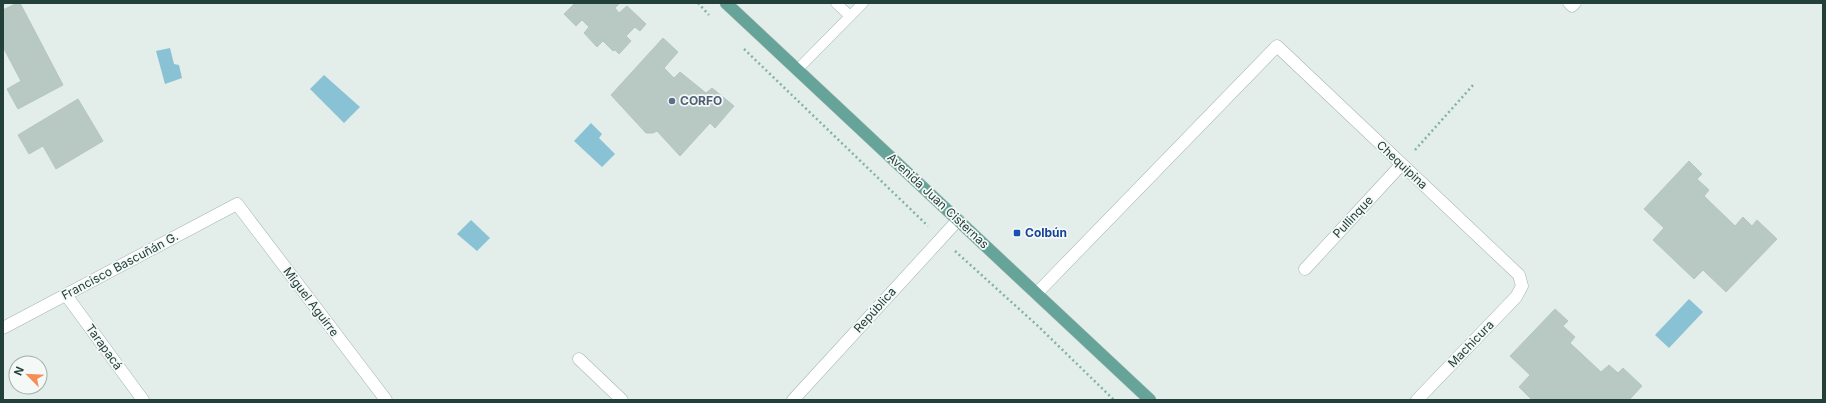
<svg xmlns="http://www.w3.org/2000/svg" width="1826" height="403" font-family="Inter,sans-serif">
  <rect width="100%" height="100%" fill="#e3ede9"/>
  <g fill="#89c2d4">
    <polygon points="170,48 174,64 179,65 182,78 165,84 156,51"/>
    <polygon points="324,75 360,107 344,123 310,89"/>
    <polygon points="591,123 602,134 599,138 615,154 602,167 574,141"/>
    <polygon points="471,220 490,238 477,251 457,234"/>
    <polygon points="1689,299 1703,312 1669,348 1655,335"/>
  </g>
  <g fill="#b8c8c3" stroke="#b5c7c1">
    <polygon points="17,3 20,3 63,85 18,109 7,89 21,81 3,47 3,10"/>
    <polygon points="575,3 620,3 615,8 619,13 627,6 646,24 640,31 635,27 626,36 631,41 619,54 615,50 613,51 603,41 597,47 584,33 589,27 582,20 576,26 564,14"/>
    <polygon points="663,38 678,52 664,68 674,78 680,72 706,93 712,88 734,106 715,128 710,123 680,156 657,131 653,133 646,133 611,95"/>
    <polygon points="78,99 103,141 56,169 43,146 29,154 18,135"/>
    <polygon points="1689,161 1702,174 1697,179 1709,190 1704,196 1735,226 1743,217 1752,226 1757,220 1777,239 1726,292 1703,270 1694,279 1653,240 1664,228 1644,209"/>
    <polygon points="1555,309 1568,321 1563,326 1575,337 1570,343 1601,372 1609,365 1618,373 1623,368 1642,386 1629,400 1532,400 1519,387 1530,375 1510,356"/>
  </g>
  <g fill="none" stroke-linecap="round" stroke-linejoin="round">
    <defs>
      <g id="lane">
        <polyline points="836,3 850,16"/>
        <polyline points="1568,3 1572,7 1576,3"/>
        <polyline points="797,70 863,3"/>
      </g>
      <g id="street">
        <polyline points="1305,269 1401,165"/>
        <polyline points="1037,293 1277,46 1519,275 1522,286 1516,297 1417,400"/>
        <polyline points="66,295 143,400"/>
        <polyline points="3,328 237,204 386,400"/>
        <polyline points="579,359 622,400"/>
        <polyline points="793,400 958,220"/>
      </g>
      <polyline id="primary" points="726,3 1150,400"/>
    </defs>
    <use href="#lane" stroke="#a5b5b1" stroke-width="11"/>
    <use href="#street" stroke="#a5b5b1" stroke-width="13"/>
    <use href="#primary" stroke="#c1c9c8" stroke-width="13"/>
    <g stroke="#82b2a7" stroke-width="2.5" stroke-dasharray="2 3" stroke-linecap="butt">
      <polyline points="698,3 709,15"/>
      <polyline points="744,49 928,226"/>
      <polyline points="1415,150 1474,84"/>
      <polyline points="955,251 1039,327 1114,400"/>
    </g>
    <use href="#lane" stroke="#fff" stroke-width="10"/>
    <use href="#street" stroke="#fff" stroke-width="12"/>
    <use href="#primary" stroke="#66a499" stroke-width="12"/>
  </g>
  <circle fill="#5c6f8a" stroke="#f4f9f7" stroke-width="1.5" cx="672" cy="101" r="4"/>
  <rect fill="#1a4fb4" stroke="#f4f9f7" stroke-width="1.5" x="1013" y="229" width="8" height="8" rx="2"/>
  <g text-anchor="middle" stroke-width="3.5" stroke-linejoin="round" paint-order="stroke">
    <g font-size="12" font-weight="bold" fill="#4e5e75" stroke="#f4f9f7" text-anchor="start">
      <text x="680" y="105">CORFO</text>
    </g>
    <g font-size="12" fill="#223f3a" stroke="#f4f9f7">
      <text transform="translate(1402 165) rotate(43)" y="4">Chequipina</text>
      <text transform="translate(938 201) rotate(43)" y="4">Avenida Juan Cisternas</text>
      <text transform="translate(1353 217) rotate(-47)" y="4">Pullinque</text>
      <text transform="translate(120 266) rotate(-28)" y="4">Francisco Bascuñán G.</text>
      <text transform="translate(311 302) rotate(53)" y="4">Miguel Aguirre</text>
      <text transform="translate(875 310) rotate(-48)" y="4">República</text>
      <text transform="translate(1471 344) rotate(-46)" y="4">Machicura</text>
      <text transform="translate(104 347) rotate(54)" y="4">Tarapacá</text>
    </g>
    <g font-size="12" font-weight="bold" fill="#164399" stroke="#f4f9f7" text-anchor="start">
      <text x="1025" y="237">Colbún</text>
    </g>
  </g>
  <rect width="1826" height="403" fill="none" stroke="#223f3a" stroke-width="8"/>
  <g transform="translate(28 375) rotate(294)"><circle r="19" fill="#f4f9f7" stroke="#a0afab"/>
  <path d="M0-3L7 15L0 10L-7 15Z" fill="#f68c58"/>
  <text y="-6" font-size="11" font-weight="bold" text-anchor="middle" fill="#223f3a">N</text>
  </g>
</svg>
